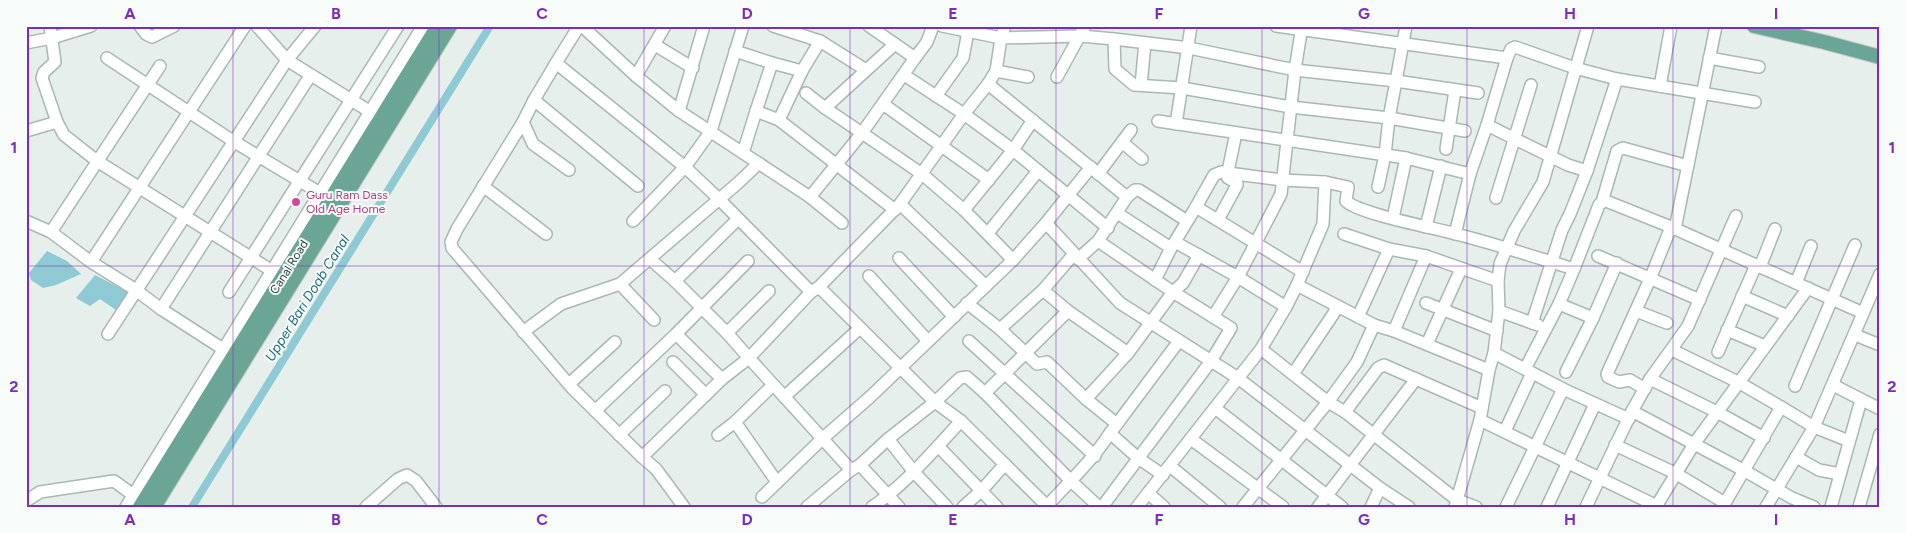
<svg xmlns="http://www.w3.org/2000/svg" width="1906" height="533" font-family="Figtree,sans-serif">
  <rect width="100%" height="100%" fill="#e6efeb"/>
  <g fill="#8ec9d4">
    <polygon points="47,251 67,261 81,274 56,285 43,288 31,280 29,273"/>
    <polygon points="95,275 130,293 122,306 116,310 100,299 90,306 76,298"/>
  </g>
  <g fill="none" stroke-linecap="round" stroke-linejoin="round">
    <polyline stroke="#8ec9d4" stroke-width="8" points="192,507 490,26"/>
    <defs>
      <g id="minor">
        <polyline points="50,26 55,62 44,72 42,78 57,122"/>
        <polyline points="140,26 146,34 152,37 174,26"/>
        <polyline points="257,26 287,60 377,116"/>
        <polyline points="579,26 556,63 685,167 719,199 811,292"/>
        <polyline points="582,26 636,76"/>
        <polyline points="665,26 636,76 679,111 743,153"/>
        <polyline points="773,26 820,41 866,70"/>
        <polyline points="869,26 915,58 862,133 922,174 964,210 1013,260 1046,223 1120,303 1238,378 1380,488 1409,507"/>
        <polyline points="942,26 1001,38 1005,26"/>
        <polyline points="1276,26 1507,58 1511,49 1515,47 1575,68 1617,79 1755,102"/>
        <polyline points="1302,26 1295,70 1281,194 1238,277 1286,307 1297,285 1374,325 1394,331 1489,370"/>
        <polyline points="1114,39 1115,69 1134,85 1182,88 1291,107 1389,118 1396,81 1478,93"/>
        <polyline points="26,43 52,38 91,26"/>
        <polyline points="655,45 693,68"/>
        <polyline points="735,51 772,63"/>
        <polyline points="107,58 233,141 320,193"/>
        <polyline points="915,58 927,42 933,26"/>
        <polyline points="1709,58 1759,67"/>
        <polyline points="556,63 534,100 638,186"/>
        <polyline points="996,71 1028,77"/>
        <polyline points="904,75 964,114 1013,150 964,210"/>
        <polyline points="1057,77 1085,26"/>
        <polyline points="988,84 1127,197 1098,241 1078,259"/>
        <polyline points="1141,85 1145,43"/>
        <polyline points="1660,86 1671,26"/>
        <polyline points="806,93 825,108"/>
        <polyline points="936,96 963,58 969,26"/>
        <polyline points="534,100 523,122 457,229 451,242 452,248 572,388 642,457 656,469 684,507"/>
        <polyline points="883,104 989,180"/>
        <polyline points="679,111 704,26"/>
        <polyline points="756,111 772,63 802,71"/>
        <polyline points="779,120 802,71 820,41"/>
        <polyline points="1033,120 1013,150 1108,228"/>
        <polyline points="1158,121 1406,158 1470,174 1487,125 1568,165 1587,171 1617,79"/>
        <polyline points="523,122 533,144 569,170"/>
        <polyline points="1176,124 1191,26"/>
        <polyline points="1487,125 1507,58"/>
        <polyline points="26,131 57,122 64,135 97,161 277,274"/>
        <polyline points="1122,142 1142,159"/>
        <polyline points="1446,149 1455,90"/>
        <polyline points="1098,174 1131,130"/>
        <path d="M1325 182 1348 187 1346 201C1359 214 1435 228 1456 234 1496 244 1535 257 1574 269L1599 205 1602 202 1606 201 1671 227 1863 313"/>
        <polyline points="483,186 546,234"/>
        <polyline points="1378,187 1385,155 1389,118 1465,131"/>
        <polyline points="810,197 743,153 756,111 779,120 895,210"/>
        <polyline points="1127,197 1135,190 1139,190 1187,221"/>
        <polyline points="1496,198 1531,85"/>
        <polyline points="1602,202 1617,151 1623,148 1688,166"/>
        <polyline points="900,204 986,286"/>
        <polyline points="1196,207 1214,175 1221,172 1282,180 1325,182 1323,224 1297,285"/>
        <polyline points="1117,213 1171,248 1196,207 1303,272"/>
        <polyline points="1393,218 1406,158"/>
        <polyline points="1218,220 1237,185 1237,183 1228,178 1227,176 1236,133"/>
        <polyline points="26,221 51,232 91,262 136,290 161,309 223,349"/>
        <polyline points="633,221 685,167 711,131 743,26"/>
        <polyline points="842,223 810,197 862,133 825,108 895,44"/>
        <polyline points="1046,223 1091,167"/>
        <polyline points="1426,227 1441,166"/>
        <polyline points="1675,229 1716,26"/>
        <polyline points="51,232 160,66"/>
        <polyline points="988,233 1038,171"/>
        <polyline points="1344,234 1389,249 1426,256 1498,281"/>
        <polyline points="1455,234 1470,174"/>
        <polyline points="1098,241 1173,292 1128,353 1086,399 1117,424 1110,433 1138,458 1163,475"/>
        <polyline points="1175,242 1238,277 1213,317"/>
        <polyline points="1074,254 1043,290 1068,311 1128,353"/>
        <polyline points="1598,256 1700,300"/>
        <polyline points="899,258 954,317"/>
        <polyline points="650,259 675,281"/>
        <polyline points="91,262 245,26"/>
        <polyline points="1760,267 1775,229"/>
        <polyline points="869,276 928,341"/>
        <polyline points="1155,280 1171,248"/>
        <polyline points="1796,283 1811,246"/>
        <polyline points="620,284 654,320"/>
        <polyline points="819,287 935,402 888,439 860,465"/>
        <polyline points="229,292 398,26"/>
        <polyline points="1742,296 1788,316"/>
        <polyline points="967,303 1000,329 1037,364 1047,362 1086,399"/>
        <polyline points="1426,303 1497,331"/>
        <polyline points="1559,304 1593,318"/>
        <polyline points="1286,307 1261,349 1328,402 1345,412 1457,500 1476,507"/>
        <polyline points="161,309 310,76"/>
        <polyline points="1499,311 1538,325"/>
        <polyline points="1636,311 1667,323"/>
        <polyline points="1358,317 1389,249"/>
        <polyline points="1532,323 1562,230 1570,214 1587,171"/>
        <polyline points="1000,329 1043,290"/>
        <polyline points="1727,330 1765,346"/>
        <polyline points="1394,331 1426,256"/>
        <polyline points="523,332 561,304 620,284 738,183 759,163"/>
        <polyline points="727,333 769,291"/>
        <polyline points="108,334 287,60 315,26"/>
        <polyline points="676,334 748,261"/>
        <polyline points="1855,335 1880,345"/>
        <polyline points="969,341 1095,456"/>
        <polyline points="1427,344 1461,269"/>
        <polyline points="1672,350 1738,382 1781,407"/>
        <polyline points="1718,352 1756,265"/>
        <polyline points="1494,353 1563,389 1629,419"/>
        <polyline points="673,362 706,395"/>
        <polyline points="1525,369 1559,304 1574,269"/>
        <polyline points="1566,372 1593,318 1617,263"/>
        <polyline points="1293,374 1334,313 1337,306"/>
        <polyline points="1650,379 1717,412 1764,438"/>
        <polyline points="569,384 615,342"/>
        <polyline points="1833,385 1880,409"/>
        <polyline points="1795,386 1855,245"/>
        <polyline points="1645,389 1630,380 1619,382 1608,377 1607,374 1650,279 1671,227"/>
        <polyline points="985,393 1068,311"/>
        <polyline points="784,397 860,328"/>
        <polyline points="1215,408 1342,507"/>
        <polyline points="595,411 676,334 722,379 749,358 727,333 675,281 738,219"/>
        <polyline points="1632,411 1745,471 1792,498 1814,507"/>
        <polyline points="1345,412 1378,368 1384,365 1482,408"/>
        <polyline points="1480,420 1659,507"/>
        <polyline points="735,422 777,482"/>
        <polyline points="1117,424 1179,341"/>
        <polyline points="1505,431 1532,373"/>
        <polyline points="619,435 665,391"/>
        <polyline points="718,435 735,422 773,385"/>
        <polyline points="888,439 914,472 947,507"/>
        <polyline points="1191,439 1283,507"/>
        <polyline points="1615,445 1675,473 1725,503 1723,507"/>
        <polyline points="938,446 997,507"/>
        <polyline points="642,457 722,379"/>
        <polyline points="1796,457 1819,470 1840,474"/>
        <polyline points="1170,466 1220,507"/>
        <polyline points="762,497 822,439 870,397 1013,260"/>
        <polyline points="26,501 40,492 114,481 140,500"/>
        <polyline points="1725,503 1781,407 1814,427 1849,441"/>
        <polyline points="1657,505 1694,444 1808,288"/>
        <polyline points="126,507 423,26"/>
        <polyline points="366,507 398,479 407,475 416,481 436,507"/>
        <polyline points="807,507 851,470"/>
        <path d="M872 507C906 484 933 451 961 421"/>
        <polyline points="899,507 860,465 851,470 749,358 811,292 819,287 900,204 964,114 988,84 996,71 1001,38 1081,36 1114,39 1189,48 1295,70 1396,81 1406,26"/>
        <polyline points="963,507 982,490 1005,464"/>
        <path d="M1099 507 1070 480 985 393 967 377 960 378 935 402 961 421 1047 506C1069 482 1092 461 1110 433"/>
        <polyline points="1102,507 1211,361 1231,328 1173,292 1183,283 1199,255"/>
        <polyline points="1137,507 1148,493"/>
        <polyline points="1164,507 1148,493 1261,349"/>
        <polyline points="1243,507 1328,402 1357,362 1374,325"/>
        <polyline points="1318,507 1416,379"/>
        <polyline points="1371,507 1380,488"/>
        <polyline points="1455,507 1480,420 1489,370 1494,353 1499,311 1498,281 1500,264 1514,231 1543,182 1588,26"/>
        <polyline points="1506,507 1563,389"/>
        <polyline points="1547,507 1595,404"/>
        <polyline points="1586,507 1632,411 1650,379 1688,326 1736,216"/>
        <polyline points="1766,507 1814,427 1880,274"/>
        <polyline points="1831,507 1861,400"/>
        <polyline points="1859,507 1880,434"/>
      </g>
      <g id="major">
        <polyline points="1754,26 1824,42 1880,57"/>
        <polyline points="140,507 438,26"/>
        <polyline points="154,507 450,26"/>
      </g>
    </defs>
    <use href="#minor" stroke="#a8b8b2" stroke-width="14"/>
    <use href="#major" stroke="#c2cac8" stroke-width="16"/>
    <use href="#minor" stroke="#fff" stroke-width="11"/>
    <use href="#major" stroke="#6aa596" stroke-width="14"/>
  </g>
  <path fill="none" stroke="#7b2cbf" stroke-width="1" stroke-opacity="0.55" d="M233 26V507M439 26V507M644 26V507M850 26V507M1056 26V507M1262 26V507M1467 26V507M1673 26V507M26 266H1880"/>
  <circle fill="#d1479c" stroke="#f7fbf9" stroke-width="2" cx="296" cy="202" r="5"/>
  <g text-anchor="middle" stroke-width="4" stroke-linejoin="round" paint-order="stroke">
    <g font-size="12" fill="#b23c85" stroke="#f7fbf9" text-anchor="start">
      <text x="306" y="199">Guru Ram Dass<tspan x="306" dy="14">Old Age Home</tspan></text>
    </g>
    <g font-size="12" fill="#24423a" stroke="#f7fbf9">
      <text transform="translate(289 267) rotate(-58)" y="4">Canal Road</text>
    </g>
    <g font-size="14" font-style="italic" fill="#1c6f80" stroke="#f7fbf9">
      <text transform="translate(307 298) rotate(-58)" y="5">Upper Bari Doab Canal</text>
    </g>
  </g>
  <rect width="1906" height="533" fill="none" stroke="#f7fbf9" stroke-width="55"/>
  <rect x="28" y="28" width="1850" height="478" fill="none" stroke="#7b2cbf" stroke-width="2"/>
  <g font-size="16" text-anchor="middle" font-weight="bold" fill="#7b2cbf">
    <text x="130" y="19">A</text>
    <text x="336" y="19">B</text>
    <text x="542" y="19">C</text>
    <text x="747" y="19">D</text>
    <text x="953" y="19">E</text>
    <text x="1159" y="19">F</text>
    <text x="1364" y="19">G</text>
    <text x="1570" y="19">H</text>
    <text x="1776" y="19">I</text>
    <text x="14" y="153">1</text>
    <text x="1892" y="153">1</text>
    <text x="14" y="392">2</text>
    <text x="1892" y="392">2</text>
    <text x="130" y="525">A</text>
    <text x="336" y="525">B</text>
    <text x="542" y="525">C</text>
    <text x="747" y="525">D</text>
    <text x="953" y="525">E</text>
    <text x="1159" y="525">F</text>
    <text x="1364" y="525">G</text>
    <text x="1570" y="525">H</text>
    <text x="1776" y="525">I</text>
  </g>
</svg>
